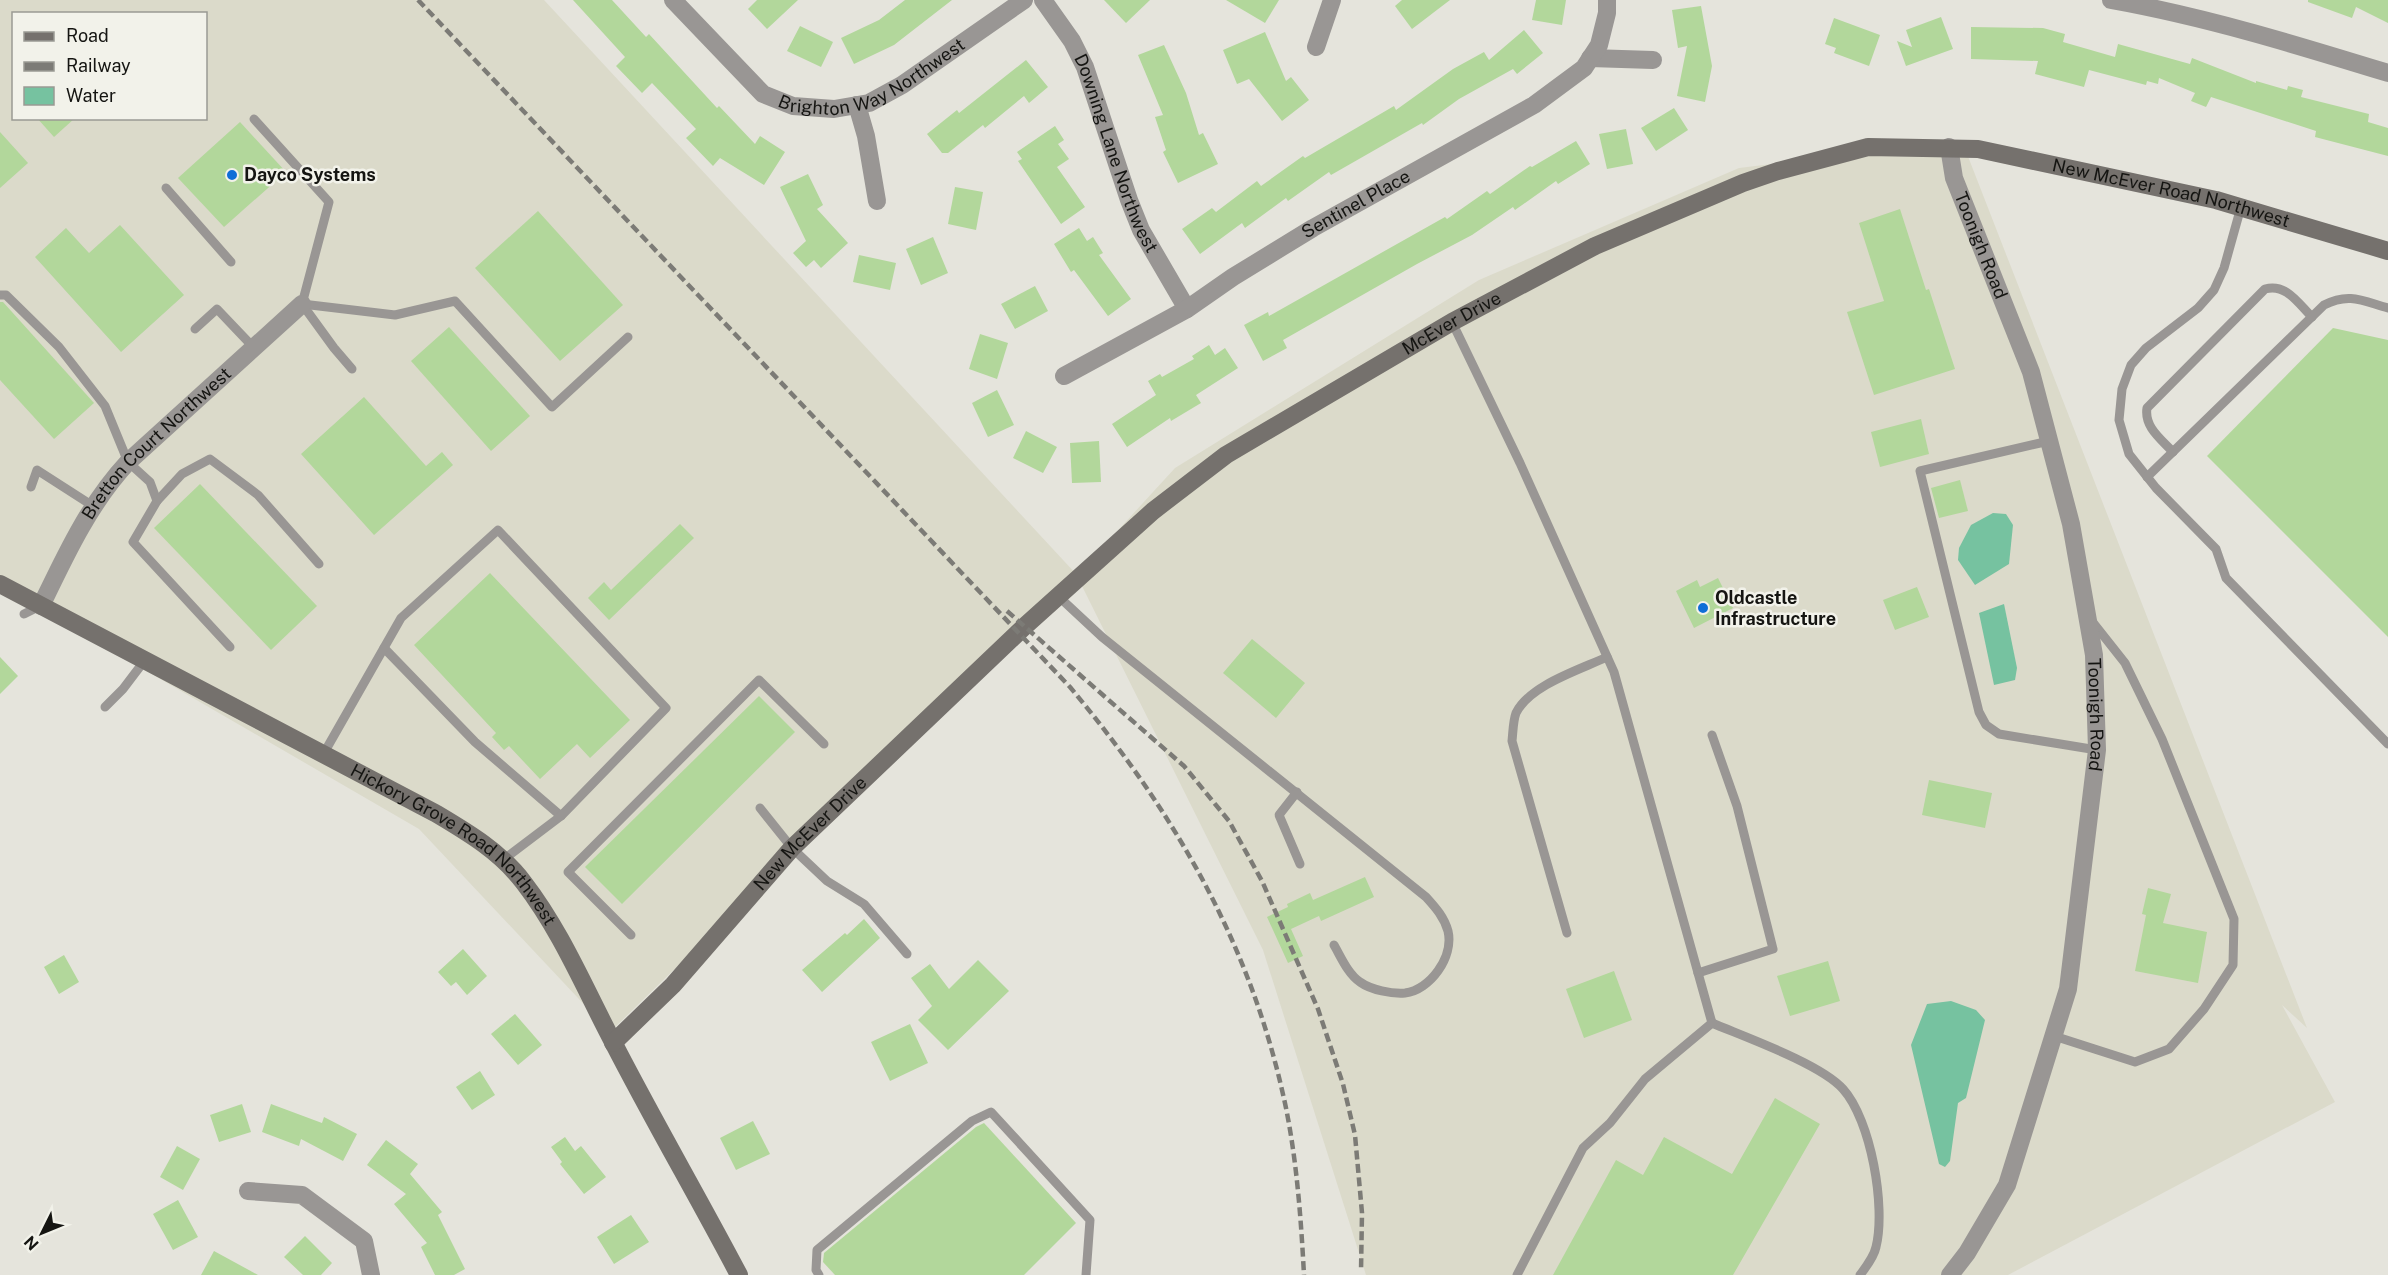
<svg xmlns="http://www.w3.org/2000/svg" width="2388" height="1275" font-family="'Public Sans',sans-serif">
  <rect width="100%" height="100%" fill="#e5e4dc"/>
  <path fill="#dbdaca" fill-rule="evenodd" d="M0 0H544L1077 575 1175 468 1479 280 1739 168 1962 141 2307 1028 2282 1005 2335 1102 2008 1275H1366L1263 950 1077 576 610 1032 419 829 0 586ZM14 14H206V118H14Z"/>
  <g fill="#76c2a0">
    <polygon points="1993,513 2006,514 2013,525 2009,564 1975,585 1958,560 1959,548 1971,525"/>
    <polygon points="2004,604 2017,668 2015,680 1994,685 1979,613"/>
    <polygon points="1951,1001 1976,1010 1985,1020 1966,1098 1958,1103 1950,1161 1945,1167 1939,1164 1911,1045 1927,1004"/>
  </g>
  <g fill="#b2d79b">
    <polygon points="573,0 612,0 646,37 649,34 717,108 719,106 755,144 760,136 785,152 764,185 720,158 713,166 686,138 696,129 652,83 642,93 616,66 625,57"/>
    <polygon points="757,0 798,0 767,29 748,9"/>
    <polygon points="905,0 952,0 894,45 854,64 841,38 879,20"/>
    <polygon points="1104,0 1150,0 1126,23"/>
    <polygon points="1226,0 1279,0 1265,23"/>
    <polygon points="1402,0 1450,0 1412,29 1395,6"/>
    <polygon points="1536,0 1566,0 1562,25 1532,20"/>
    <polygon points="2308,0 2388,0 2388,23 2356,7 2352,18 2308,2"/>
    <polygon points="1701,6 1712,66 1705,102 1677,96 1687,46 1678,48 1672,10"/>
    <polygon points="1941,17 1953,49 1906,66 1897,41 1912,47 1906,30"/>
    <polygon points="1834,18 1880,35 1869,66 1834,53 1836,48 1825,44"/>
    <polygon points="800,26 833,42 821,67 787,51"/>
    <polygon points="1971,27 2043,28 2065,34 2063,42 2115,57 2118,44 2190,64 2192,58 2256,83 2256,81 2287,90 2288,86 2303,90 2301,97 2369,114 2368,122 2388,128 2388,156 2315,137 2316,131 2211,97 2206,107 2191,101 2195,93 2159,78 2158,84 2147,81 2146,85 2089,70 2084,87 2035,74 2038,61 1971,59"/>
    <polygon points="1524,30 1543,53 1517,74 1513,69 1459,99 1423,125 1422,123 1331,175 1329,172 1288,201 1286,198 1245,228 1242,223 1200,254 1182,229 1212,208 1216,212 1257,181 1261,186 1303,156 1305,158 1394,106 1396,110 1453,69 1484,52 1489,60"/>
    <polygon points="1265,32 1286,81 1291,77 1309,100 1282,121 1249,79 1237,84 1223,50"/>
    <polygon points="1164,45 1186,93 1199,135 1203,133 1218,164 1178,183 1163,152 1166,150 1155,117 1163,115 1138,55"/>
    <polygon points="1026,60 1048,87 1029,103 1024,96 985,128 983,125 948,153 942,153 927,134 957,110 959,113"/>
    <polygon points="1674,108 1688,130 1656,151 1641,128"/>
    <polygon points="37,118 75,118 54,137"/>
    <polygon points="240,122 286,172 224,227 178,178"/>
    <polygon points="1055,126 1064,140 1058,144 1069,159 1057,167 1085,207 1061,224 1018,161 1022,159 1017,152"/>
    <polygon points="1626,129 1633,164 1607,169 1599,134"/>
    <polygon points="0,132 28,163 0,188"/>
    <polygon points="1576,141 1590,164 1558,184 1556,181 1515,210 1513,207 1472,235 1417,264 1283,340 1287,348 1263,361 1244,325 1268,312 1269,316 1445,217 1447,219 1487,191 1490,194 1530,166 1532,167"/>
    <polygon points="808,174 823,205 817,209 848,243 821,268 814,260 806,267 793,253 806,241 780,187"/>
    <polygon points="955,187 983,192 976,230 948,224"/>
    <polygon points="1900,209 1926,290 1929,289 1955,369 1874,395 1847,312 1884,301 1859,223"/>
    <polygon points="538,211 623,305 560,361 475,268"/>
    <polygon points="120,225 184,295 121,352 35,257 66,228 89,253"/>
    <polygon points="1079,228 1087,241 1093,237 1103,253 1099,255 1131,299 1108,316 1074,270 1071,272 1054,244"/>
    <polygon points="933,237 948,273 921,285 906,249"/>
    <polygon points="859,255 896,263 890,290 853,282"/>
    <polygon points="1035,286 1048,311 1015,329 1001,304"/>
    <polygon points="0,302 3,302 94,403 54,439 0,380"/>
    <polygon points="449,327 530,416 491,451 411,361"/>
    <polygon points="2333,328 2388,340 2388,637 2207,456"/>
    <polygon points="980,334 1008,343 997,379 969,369"/>
    <polygon points="1209,345 1215,355 1225,348 1238,368 1196,395 1201,403 1171,421 1170,418 1127,447 1112,424 1156,395 1148,381 1160,374 1162,377 1194,359 1192,356"/>
    <polygon points="997,390 1014,425 988,437 972,403"/>
    <polygon points="364,397 426,466 442,452 453,465 374,535 301,454"/>
    <polygon points="1921,419 1929,454 1880,467 1871,432"/>
    <polygon points="1026,431 1057,447 1043,473 1013,458"/>
    <polygon points="1099,441 1101,482 1072,483 1070,443"/>
    <polygon points="1960,480 1968,511 1939,518 1931,488"/>
    <polygon points="200,484 317,606 271,650 154,528"/>
    <polygon points="680,524 694,538 609,620 588,598 604,582 611,590"/>
    <polygon points="490,573 630,720 590,758 577,744 540,779 509,746 504,750 492,737 496,733 414,645"/>
    <polygon points="1718,578 1733,608 1694,628 1676,591 1697,580 1700,587"/>
    <polygon points="1917,587 1929,617 1895,630 1883,600"/>
    <polygon points="1252,639 1305,683 1276,718 1223,673"/>
    <polygon points="0,657 18,676 0,694"/>
    <polygon points="759,696 795,732 622,904 585,867"/>
    <polygon points="1929,780 1992,793 1985,828 1922,815"/>
    <polygon points="1365,877 1374,897 1321,921 1319,916 1291,929 1303,956 1288,963 1267,917 1288,907 1287,904 1310,893 1313,900"/>
    <polygon points="2148,888 2171,894 2163,923 2207,932 2198,983 2135,971 2146,915 2142,914"/>
    <polygon points="864,919 880,938 822,992 802,970 845,933 847,935"/>
    <polygon points="463,949 487,976 467,995 456,982 451,986 438,972"/>
    <polygon points="64,955 79,982 59,994 44,967"/>
    <polygon points="978,960 1009,991 948,1050 918,1020 932,1006 911,978 930,964 949,989"/>
    <polygon points="1828,961 1840,1001 1790,1016 1777,976"/>
    <polygon points="1614,971 1632,1020 1584,1038 1566,989"/>
    <polygon points="515,1014 542,1045 518,1065 491,1034"/>
    <polygon points="910,1024 928,1063 890,1081 871,1042"/>
    <polygon points="480,1071 495,1095 472,1110 456,1087"/>
    <polygon points="1775,1098 1820,1124 1733,1275 1553,1275 1616,1160 1643,1175 1664,1137 1732,1174"/>
    <polygon points="242,1104 251,1132 219,1142 210,1115"/>
    <polygon points="271,1104 322,1123 324,1117 357,1134 343,1161 301,1139 299,1146 262,1132"/>
    <polygon points="753,1121 770,1154 736,1170 720,1138"/>
    <polygon points="984,1123 1076,1223 1024,1275 835,1275 823,1262 824,1253 976,1127"/>
    <polygon points="565,1137 575,1151 581,1146 606,1177 584,1194 560,1164 562,1162 551,1147"/>
    <polygon points="386,1140 418,1164 410,1174 442,1212 438,1215 465,1269 454,1275 435,1275 421,1247 427,1243 394,1204 406,1194 367,1165"/>
    <polygon points="177,1146 200,1159 183,1190 160,1177"/>
    <polygon points="178,1200 198,1237 173,1250 153,1214"/>
    <polygon points="631,1215 649,1242 614,1264 597,1237"/>
    <polygon points="305,1236 332,1263 321,1275 303,1275 284,1257"/>
    <polygon points="214,1251 258,1275 201,1275"/>
  </g>
  <g fill="none" stroke-linecap="round" stroke-linejoin="round">
    <g stroke="#999694" stroke-width="9">
      <polyline points="254,119 329,202 302,304"/>
      <polyline points="166,188 231,262"/>
      <polyline points="2241,207 2224,268 2214,290 2198,308 2146,348 2131,365 2122,389 2119,420 2129,454 2156,488 2216,549 2226,578 2388,744"/>
      <polyline points="0,295 6,295 59,347 105,406 128,462 150,482 157,501 133,542 230,647"/>
      <polyline points="302,304 395,315 455,301 552,407 628,337"/>
      <polyline points="302,304 334,348 352,369"/>
      <polyline points="1452,322 1520,463 1614,672 1712,1023"/>
      <polyline points="195,329 217,309 254,348"/>
      <polyline points="2049,441 1920,471 1979,712 1986,725 1999,734 2097,750"/>
      <path d="M2173 452C2161 439 2144 427 2147 408L2265 289C2286 283 2298 303 2312 317"/>
      <path d="M2147 477 2324 305C2349 292 2363 301 2388 308"/>
      <polyline points="31,487 37,470 93,506"/>
      <polyline points="157,501 182,474 210,459 258,495 319,564"/>
      <path d="M1058 596 1102 637 1426 897C1436 908 1444 917 1448 931 1454 957 1430 990 1405 993 1392 994 1371 990 1360 982 1348 974 1341 957 1334 945"/>
      <polyline points="24,614 40,606"/>
      <polyline points="384,648 475,742 561,816"/>
      <polyline points="105,707 123,689 145,660"/>
      <polyline points="324,753 401,618 498,530 666,708 561,816 503,860"/>
      <polyline points="1297,792 1279,815 1300,864"/>
      <polyline points="760,808 792,848 827,881 864,904 907,954"/>
      <path d="M1567 933 1512 741C1513 732 1513 721 1516 713 1530 685 1579 670 1607 657"/>
      <polyline points="631,935 568,872 759,680 824,744"/>
      <polyline points="1698,973 1773,949 1737,806 1712,735"/>
      <path d="M1712 1023C1745 1037 1821 1064 1843 1089 1871 1120 1886 1207 1876 1247 1874 1257 1866 1267 1860 1275"/>
      <polyline points="2054,1036 2135,1062 2169,1049 2204,1009 2233,965 2234,919 2162,739 2125,663 2091,620"/>
      <polyline points="819,1275 816,1270 817,1250 972,1121 991,1112 1090,1220 1086,1275"/>
      <polyline points="1517,1275 1583,1148 1610,1123 1645,1079 1712,1023"/>
    </g>
    <g stroke="#999694" stroke-width="18">
      <path id="s1" d="M673 0 763 94 793 106 834 109 869 103 902 85 1024 0"/>
      <path id="s2" d="M1043 0 1072 41 1085 67 1129 200 1141 230 1187 309"/>
      <path d="M2111 0C2206 17 2297 45 2388 73"/>
      <polyline points="1316,47 1332,0"/>
      <polyline points="1590,58 1653,60"/>
      <polyline points="857,105 866,136 877,201"/>
      <path id="s3" d="M1949 147 1954 178 2031 372 2071 524 2094 655 2097 750 2068 989 2007 1185 1967 1253 1950 1275"/>
      <path id="s4" d="M1064 376 1187 309 1233 277 1313 228 1534 105 1584 68 1599 45 1607 13V0"/>
      <path id="s5" d="M41 606C66 554 89 504 128 462L302 304"/>
      <polyline points="248,1191 302,1195 364,1241 371,1275"/>
    </g>
    <g stroke="#75716d" stroke-width="18">
      <path id="s6" d="M0 584 435 813C467 832 501 852 524 883 561 931 585 989 613 1042 653 1120 698 1197 739 1275"/>
      <path id="s7" d="M613 1043 673 985 792 848 1025 626 1153 511 1226 455 1452 322 1595 246 1743 183 1778 171 1868 147 1978 149 2216 200 2388 251"/>
    </g>
    <g stroke="#7c7b76" stroke-width="4.5" stroke-dasharray="9 4.5" stroke-linecap="butt">
      <path d="M418 0 1070 687C1175 813 1252 945 1286 1108 1297 1163 1301 1219 1304 1275"/>
      <polyline points="1007,611 1184,766 1229,821 1262,881 1318,1009 1343,1084 1355,1135 1362,1213 1361,1271"/>
    </g>
  </g>
  <g fill="#0f6ed7" stroke="#f2f2ea" stroke-width="2">
    <circle cx="232" cy="175" r="6"/>
    <circle cx="1703" cy="608" r="6"/>
  </g>
  <g text-anchor="middle" stroke-width="5" stroke-linejoin="round" paint-order="stroke">
    <g font-size="18" fill="#151512" stroke="#f2f2ea">
      <text dy="6" stroke="none"><textPath href="#s1" startOffset="249">Brighton Way Northwest</textPath></text>
      <text dy="6" stroke="none"><textPath href="#s2" startOffset="171">Downing Lane Northwest</textPath></text>
      <text dy="6" stroke="none"><textPath href="#s7" startOffset="1874">New McEver Road Northwest</textPath></text>
      <text dy="6" stroke="none"><textPath href="#s4" startOffset="339">Sentinel Place</textPath></text>
      <text dy="6" stroke="none"><textPath href="#s3" startOffset="104">Toonigh Road</textPath></text>
      <text dy="6" stroke="none"><textPath href="#s7" startOffset="1112">McEver Drive</textPath></text>
      <text dy="6" stroke="none"><textPath href="#s5" startOffset="202">Bretton Court Northwest</textPath></text>
      <text dy="6" stroke="none"><textPath href="#s3" startOffset="590">Toonigh Road</textPath></text>
      <text dy="6" stroke="none"><textPath href="#s7" startOffset="288">New McEver Drive</textPath></text>
      <text dy="6" stroke="none"><textPath href="#s6" startOffset="526">Hickory Grove Road Northwest</textPath></text>
    </g>
    <g font-size="18" font-weight="bold" fill="#151512" stroke="#f2f2ea" text-anchor="start">
      <text x="244" y="181">Dayco Systems</text>
      <text x="1715" y="604">Oldcastle<tspan x="1715" dy="21">Infrastructure</tspan></text>
    </g>
  </g>
  <rect x="12" y="12" width="195" height="108" fill="#f2f2ea" stroke="#9a9a94" stroke-width="1.5"/>
  <rect x="24" y="32" width="30" height="9" fill="#75716d" stroke="#9a9a94" stroke-width="1.5"/>
  <text x="66" y="42" font-size="18" fill="#151512">Road</text>
  <rect x="24" y="62" width="30" height="9" fill="#7c7b76" stroke="#9a9a94" stroke-width="1.5"/>
  <text x="66" y="72" font-size="18" fill="#151512">Railway</text>
  <rect x="24" y="87" width="30" height="18" fill="#76c2a0" stroke="#9a9a94" stroke-width="1.5"/>
  <text x="66" y="102" font-size="18" fill="#151512">Water</text>
  <g transform="translate(42 1233) rotate(227)" stroke="#f2f2ea" stroke-width="4.5" paint-order="stroke">
  <path d="M0-4.5L10 22L0 15L-10 22Z" fill="#151512"/>
  <text y="-9" font-size="16" font-weight="bold" text-anchor="middle" fill="#151512">N</text>
  </g>
</svg>
